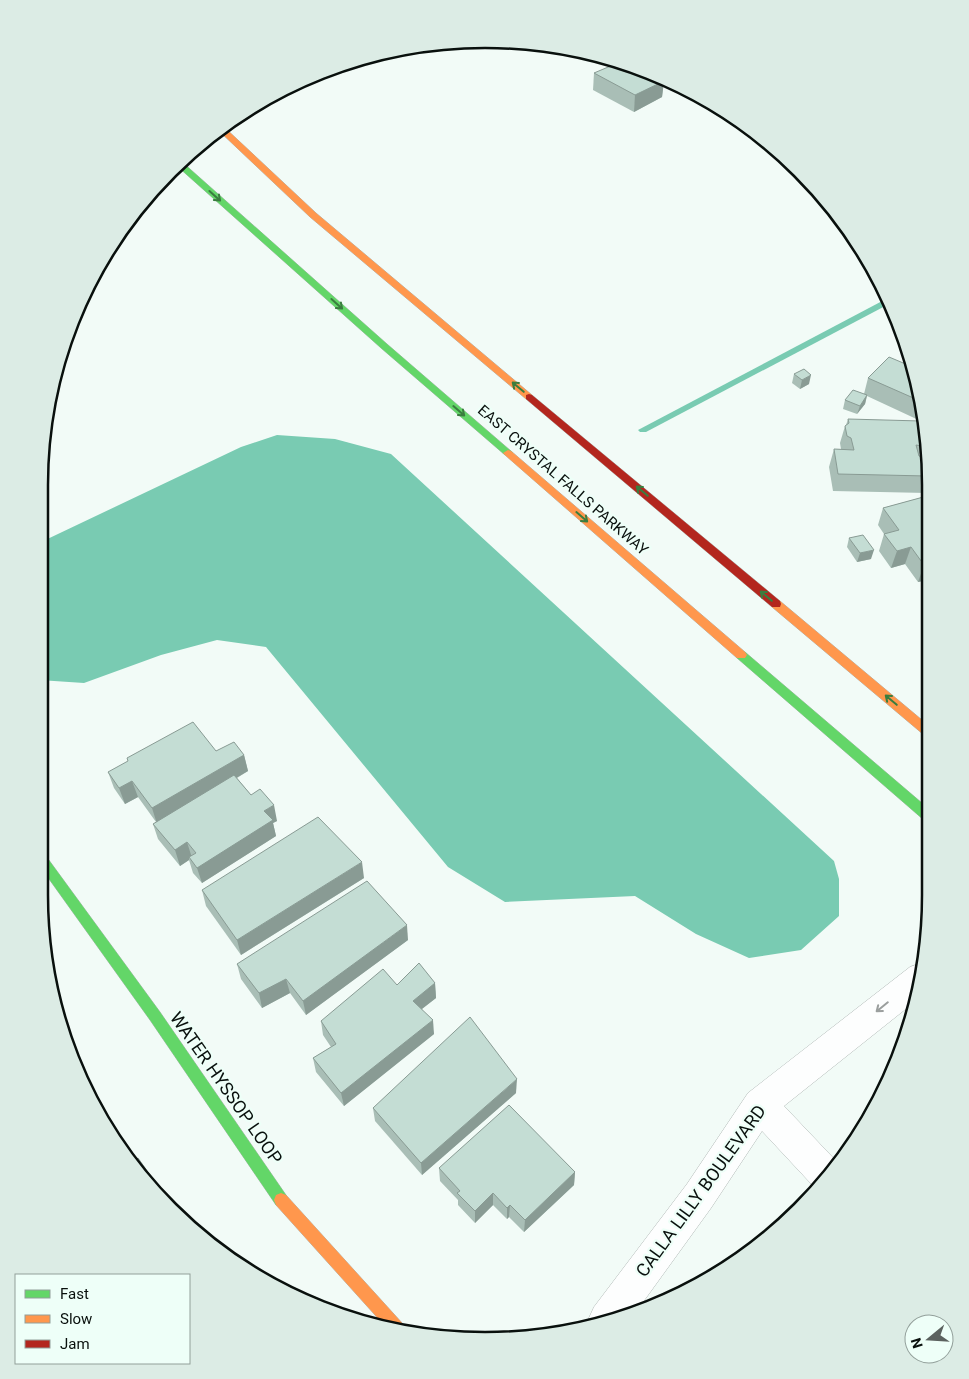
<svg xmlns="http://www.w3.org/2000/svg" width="969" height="1379" font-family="Roboto,sans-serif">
  <rect width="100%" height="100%" fill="#f2fbf7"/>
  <polygon fill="#79cbb2" points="277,435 335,439 391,454 834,861 839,879 839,916 801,950 749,958 696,934 635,896 505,902 448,867 266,647 217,640 161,655 84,683 39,680 39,543 241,447"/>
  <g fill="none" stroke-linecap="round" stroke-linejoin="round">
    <polygon fill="#79cbb2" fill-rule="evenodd" points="886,299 888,299 889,304 646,432 640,432 638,430"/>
    <defs>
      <polygon id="street" points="921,963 923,963 917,1000 784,1106 839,1164 838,1166 816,1189 762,1131 711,1208 638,1309 591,1325 588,1320 594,1307 687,1184 748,1093 910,967"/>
      <g id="fast">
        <polygon points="181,161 387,344 511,451 513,453 511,455 505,455 381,348 177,166"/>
        <polygon points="741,651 745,652 929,809 929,822 925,821 737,658 735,655"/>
        <polygon points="39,851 43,852 160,1012 286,1195 288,1200 286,1205 281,1207 276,1205 150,1020 39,865"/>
      </g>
      <g id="slow">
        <polygon points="223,126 316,213 532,395 532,399 526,399 310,217 218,130"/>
        <polygon points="508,450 511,451 745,652 747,655 745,658 737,658 505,455 503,453"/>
        <polygon points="776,600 780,601 928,725 928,737 924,735 772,607 771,604"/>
        <polygon points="281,1193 286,1195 403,1324 405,1331 384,1325 276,1205 274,1200 276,1195"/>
      </g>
      <polygon id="jam" points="529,394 532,395 780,601 781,604 780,607 772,607 526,399 526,395"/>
    </defs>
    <use href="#street" stroke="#afb7b4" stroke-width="1"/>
    <use href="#fast" stroke="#afb7b4" stroke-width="1"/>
    <use href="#slow" stroke="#afb7b4" stroke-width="1"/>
    <use href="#jam" stroke="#afb7b4" stroke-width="1"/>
    <use href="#street" fill="#fdfefe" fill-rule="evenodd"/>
    <use href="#fast" fill="#63d668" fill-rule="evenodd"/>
    <use href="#slow" fill="#ff974d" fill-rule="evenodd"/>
    <use href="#jam" fill="#b3261e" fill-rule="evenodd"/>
  </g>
  <g fill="#a9beb6">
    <polygon points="594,73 664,81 662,97 634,112 593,90"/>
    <polygon points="908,365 925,423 867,396 865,404 857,414 843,409 845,400 864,394 868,378"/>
    <polygon points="794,374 809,384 800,389 792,383"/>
    <polygon points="848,419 924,434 922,443 922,446 919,456 927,457 927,493 833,491 829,467 834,449 841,449 840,443 845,426 846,425"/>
    <polygon points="927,496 927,580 918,582 905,564 891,568 879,551 884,534 878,525 883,508"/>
    <polygon points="849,538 871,559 857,562 847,547"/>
    <polygon points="216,751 244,755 248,771 237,778 251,795 277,821 273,823 276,836 202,883 193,873 189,860 180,866 158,839 153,824 156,822 138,797 125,804 114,788 108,772"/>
    <polygon points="364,878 241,955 206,906 202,890"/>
    <polygon points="408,940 306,1015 290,993 262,1008 241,979 237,964"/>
    <polygon points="435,983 436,998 422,1009 434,1034 344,1106 316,1072 313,1058 331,1047 323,1035 321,1021 397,985"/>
    <polygon points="516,1093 422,1175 375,1121 373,1108"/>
    <polygon points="439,1168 575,1172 574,1185 524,1232 509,1217 507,1219 493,1205 475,1223 458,1205 458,1200 440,1181"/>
  </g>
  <g fill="#899b94">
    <polygon points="664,81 662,97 634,112 635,95"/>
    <polygon points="811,375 809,384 800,389 802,380"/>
    <polygon points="867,395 865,404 857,414 860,406"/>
    <polygon points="911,547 905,564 891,568 897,551"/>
    <polygon points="874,550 871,559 857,562 860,553"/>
    <polygon points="927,564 927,580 918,582 924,565"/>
    <polygon points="244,755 248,771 157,824 152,808"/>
    <polygon points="132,781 138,797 125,804 119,788"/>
    <polygon points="274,805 277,821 273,823 276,836 202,883 197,868 264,811"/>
    <polygon points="187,842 192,858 189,857 189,860 180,866 175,850"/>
    <polygon points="362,862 364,878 241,955 237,940"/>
    <polygon points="407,925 408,940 306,1015 303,1001"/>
    <polygon points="286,979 290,993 262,1008 259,993"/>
    <polygon points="435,983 436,998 414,1015 413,1001"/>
    <polygon points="433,1020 434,1034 344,1106 341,1093"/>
    <polygon points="517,1079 516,1093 422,1175 421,1163"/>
    <polygon points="575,1172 574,1185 524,1232 525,1220"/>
    <polygon points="157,1185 163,1198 154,1188"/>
    <polygon points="493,1193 493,1205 475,1223 475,1211"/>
    <polygon points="510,1205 509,1217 507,1219 507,1208"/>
  </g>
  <g fill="#c4ddd4" stroke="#899b94">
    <polygon points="620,62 647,72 664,81 635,95 594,73"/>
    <polygon points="889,357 908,365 918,400 868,378"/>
    <polygon points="804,369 811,375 802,380 794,374"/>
    <polygon points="853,390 867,395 860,406 845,400"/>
    <polygon points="848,419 921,421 924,434 920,434 922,446 916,445 919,456 927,457 927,476 838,474 834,449 854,450 851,438 847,436 845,426 849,423"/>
    <polygon points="927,496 927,564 924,565 911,547 897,551 884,534 899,530 883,508"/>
    <polygon points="863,535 874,550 860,553 849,538"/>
    <polygon points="193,722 216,751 234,742 244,755 152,808 132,781 119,788 108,772 128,761 127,758"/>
    <polygon points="234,775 251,795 260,789 274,805 264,811 273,820 197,868 189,857 196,853 187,842 175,850 153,824"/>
    <polygon points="318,817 362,862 237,940 202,890"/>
    <polygon points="367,881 407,925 303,1001 286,979 259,993 237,964"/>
    <polygon points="419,963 435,983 413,1001 433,1020 341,1093 313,1058 336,1044 321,1021 383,969 397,985"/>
    <polygon points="470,1017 517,1079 421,1163 373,1108"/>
    <polygon points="509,1105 575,1172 525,1220 510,1205 507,1208 493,1193 475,1211 457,1193 460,1191 439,1168"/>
    <polygon points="138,1158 157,1185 154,1188 132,1163"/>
  </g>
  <defs><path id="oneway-shaft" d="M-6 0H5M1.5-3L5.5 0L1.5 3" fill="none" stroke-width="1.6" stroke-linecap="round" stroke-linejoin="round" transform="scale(1.25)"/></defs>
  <g stroke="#3a7d3f">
    <use href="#oneway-shaft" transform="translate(215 196) rotate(42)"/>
    <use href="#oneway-shaft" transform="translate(337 304) rotate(42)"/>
    <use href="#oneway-shaft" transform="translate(518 387) rotate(-140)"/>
    <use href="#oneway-shaft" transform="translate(459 411) rotate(41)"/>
    <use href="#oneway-shaft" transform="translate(642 491) rotate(-140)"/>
    <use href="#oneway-shaft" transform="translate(582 517) rotate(41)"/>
    <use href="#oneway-shaft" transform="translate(766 596) rotate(-140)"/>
    <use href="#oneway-shaft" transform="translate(891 700) rotate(-140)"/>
  </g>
  <use stroke="#9b9f9e" href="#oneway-shaft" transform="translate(882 1007) rotate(141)"/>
  <g text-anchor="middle" stroke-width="4.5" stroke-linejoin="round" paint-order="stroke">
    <g font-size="15" fill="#09100d" stroke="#eefff8">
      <text transform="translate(563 480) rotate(41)" y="5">EAST CRYSTAL FALLS PARKWAY</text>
    </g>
    <g font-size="18" fill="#09100d" stroke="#eefff8">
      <text transform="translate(226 1088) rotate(55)" y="6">WATER HYSSOP LOOP</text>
      <text transform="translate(701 1191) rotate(-54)" y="6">CALLA LILLY BOULEVARD</text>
    </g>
  </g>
  <path d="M0 0H969V1379H0ZM485 48H485A437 437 0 0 1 922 485V895A437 437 0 0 1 485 1332H485A437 437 0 0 1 48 895V485A437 437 0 0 1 485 48Z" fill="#dcece5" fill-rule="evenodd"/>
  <path fill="none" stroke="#09100d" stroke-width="2.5" d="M485 48H485A437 437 0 0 1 922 485V895A437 437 0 0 1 485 1332H485A437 437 0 0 1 48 895V485A437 437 0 0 1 485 48Z"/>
  <rect x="15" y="1274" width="175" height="90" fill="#eefff8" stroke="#929f9a"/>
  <rect x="25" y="1290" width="25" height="8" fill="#63d668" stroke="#929f9a"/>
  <text x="60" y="1299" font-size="15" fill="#09100d">Fast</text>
  <rect x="25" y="1315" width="25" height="8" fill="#ff974d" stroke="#929f9a"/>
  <text x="60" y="1324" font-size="15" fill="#09100d">Slow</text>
  <rect x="25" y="1340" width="25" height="8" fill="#b3261e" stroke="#929f9a"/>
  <text x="60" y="1349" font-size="15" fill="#09100d">Jam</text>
  <g transform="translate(929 1339) rotate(252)"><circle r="24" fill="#eefff8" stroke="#929f9a"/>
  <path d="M0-4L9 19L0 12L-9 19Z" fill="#5b625f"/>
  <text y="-8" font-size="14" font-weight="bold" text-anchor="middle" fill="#09100d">N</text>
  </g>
</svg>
